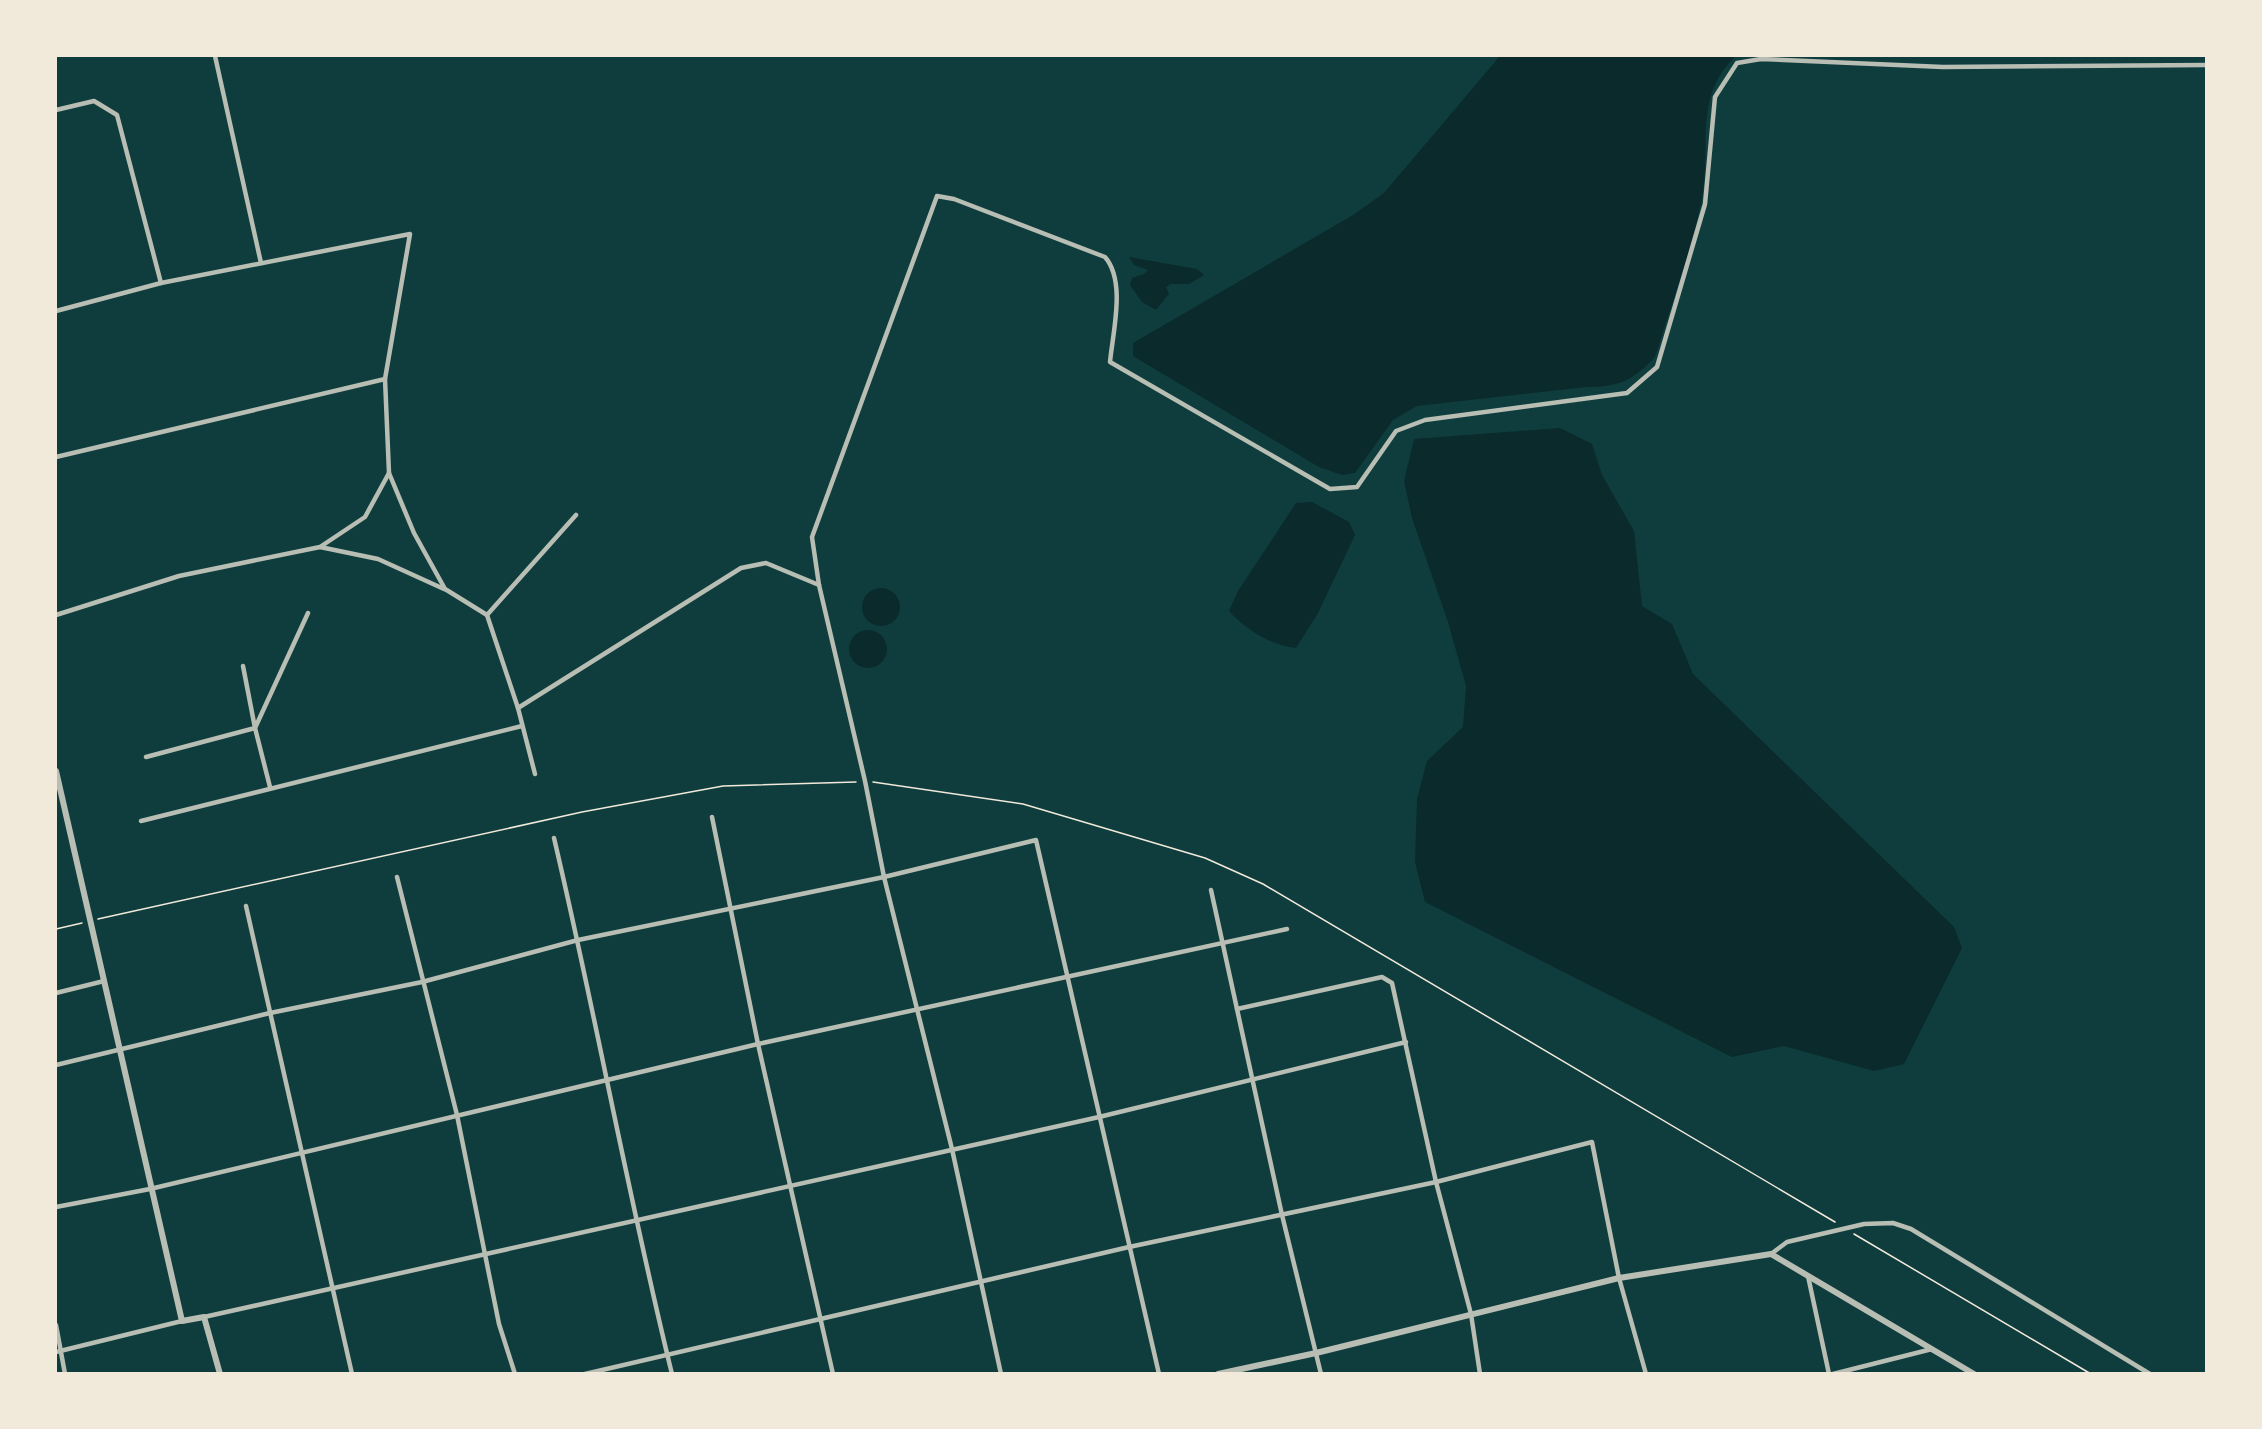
<svg xmlns="http://www.w3.org/2000/svg" width="2262" height="1429" font-family="'Open Sans',sans-serif">
  <rect width="100%" height="100%" fill="#0f3d3e"/>
  <g fill="#0a2a2b">
    <path d="M1500 56H1736C1691 98 1713 149 1701 203 1690 255 1671 306 1655 357 1632 381 1619 387 1586 387L1417 406 1393 420 1355 473 1342 475 1319 467 1133 356V343L1353 215 1384 193Z"/>
    <polygon points="1129,257 1197,269 1204,275 1189,284 1171,284 1166,287 1169,294 1156,310 1142,302 1130,285 1132,278 1144,274 1148,270 1134,265"/>
    <polygon points="1560,428 1592,444 1602,475 1634,531 1642,606 1672,624 1693,674 1954,927 1962,948 1904,1064 1874,1071 1784,1046 1732,1057 1425,902 1415,862 1417,799 1427,761 1463,727 1466,686 1448,622 1412,518 1404,481 1414,439"/>
    <path d="M1312 502 1349 522 1355 535 1318 613 1296 648C1272 646 1245 629 1229 611L1238 591 1296 503Z"/>
    <circle cx="881" cy="607" r="19"/>
    <circle cx="868" cy="649" r="19"/>
  </g>
  <g fill="none" stroke-linecap="round" stroke-linejoin="round">
    <g stroke="#f1e9da" stroke-width="1.5">
      <polyline points="873,782 1023,804 1205,858 1263,884 1835,1222"/>
      <polyline points="98,919 582,812 723,786 856,782"/>
      <polyline points="56,929 82,923"/>
      <polyline points="1854,1234 2091,1374"/>
    </g>
    <g stroke="#b8beb3" stroke-width="4.5">
      <polyline points="215,56 261,263"/>
      <polyline points="56,110 94,101 117,115 161,283"/>
      <polyline points="56,311 161,283 410,234 385,379 389,473 365,517 320,547 179,576 56,615"/>
      <polyline points="56,457 385,379"/>
      <polyline points="389,473 414,533 445,589 487,615 518,708 535,774"/>
      <polyline points="320,547 378,559 444,589"/>
      <polyline points="487,615 576,515"/>
      <polyline points="518,708 741,568 766,563 819,585"/>
      <polyline points="146,757 255,728 243,666"/>
      <polyline points="270,787 255,728 308,613"/>
      <polyline points="712,817 758,1044 833,1374"/>
      <polyline points="141,821 522,726"/>
      <path d="M554 838C596 1016 628 1196 672 1374"/>
      <polyline points="397,877 457,1115 499,1324 515,1374"/>
      <polyline points="1211,890 1282,1215 1321,1374"/>
      <polyline points="246,906 352,1374"/>
      <polyline points="56,993 104,981"/>
      <polyline points="1237,1009 1382,977 1392,983 1436,1182 1471,1314 1480,1374"/>
      <polyline points="56,1065 270,1013 422,982 578,940 884,877 1036,840 1159,1374"/>
      <polyline points="56,1207 150,1189 758,1044 1287,929"/>
      <polyline points="1771,1254 1787,1242 1864,1224 1893,1223 1911,1229 2150,1374"/>
      <polyline points="1808,1276 1829,1374"/>
      <polyline points="204,1317 1099,1117 1406,1042"/>
      <polyline points="56,1325 65,1374"/>
      <polyline points="56,1352 182,1321"/>
      <polyline points="585,1374 1129,1247 1436,1182 1592,1142 1619,1278 1646,1374"/>
      <path d="M1001 1374 952 1149 884 877 865 781 819 585 812 537 937 196 954 199 1105 257C1126 281 1113 331 1110 362L1330 489 1357 487 1396 431 1425 420 1627 393 1657 367 1705 204 1715 97 1737 63 1761 59 1943 67 2206 65"/>
      <polyline points="1833,1374 1932,1349"/>
    </g>
    <g stroke="#b8beb3" stroke-width="6">
      <polyline points="56,771 182,1321 204,1317 220,1374"/>
      <polyline points="1218,1374 1316,1353 1619,1278 1771,1254 1974,1374"/>
    </g>
  </g>
  <rect width="2262" height="1429" fill="none" stroke="#f1e9da" stroke-width="114"/>
</svg>
